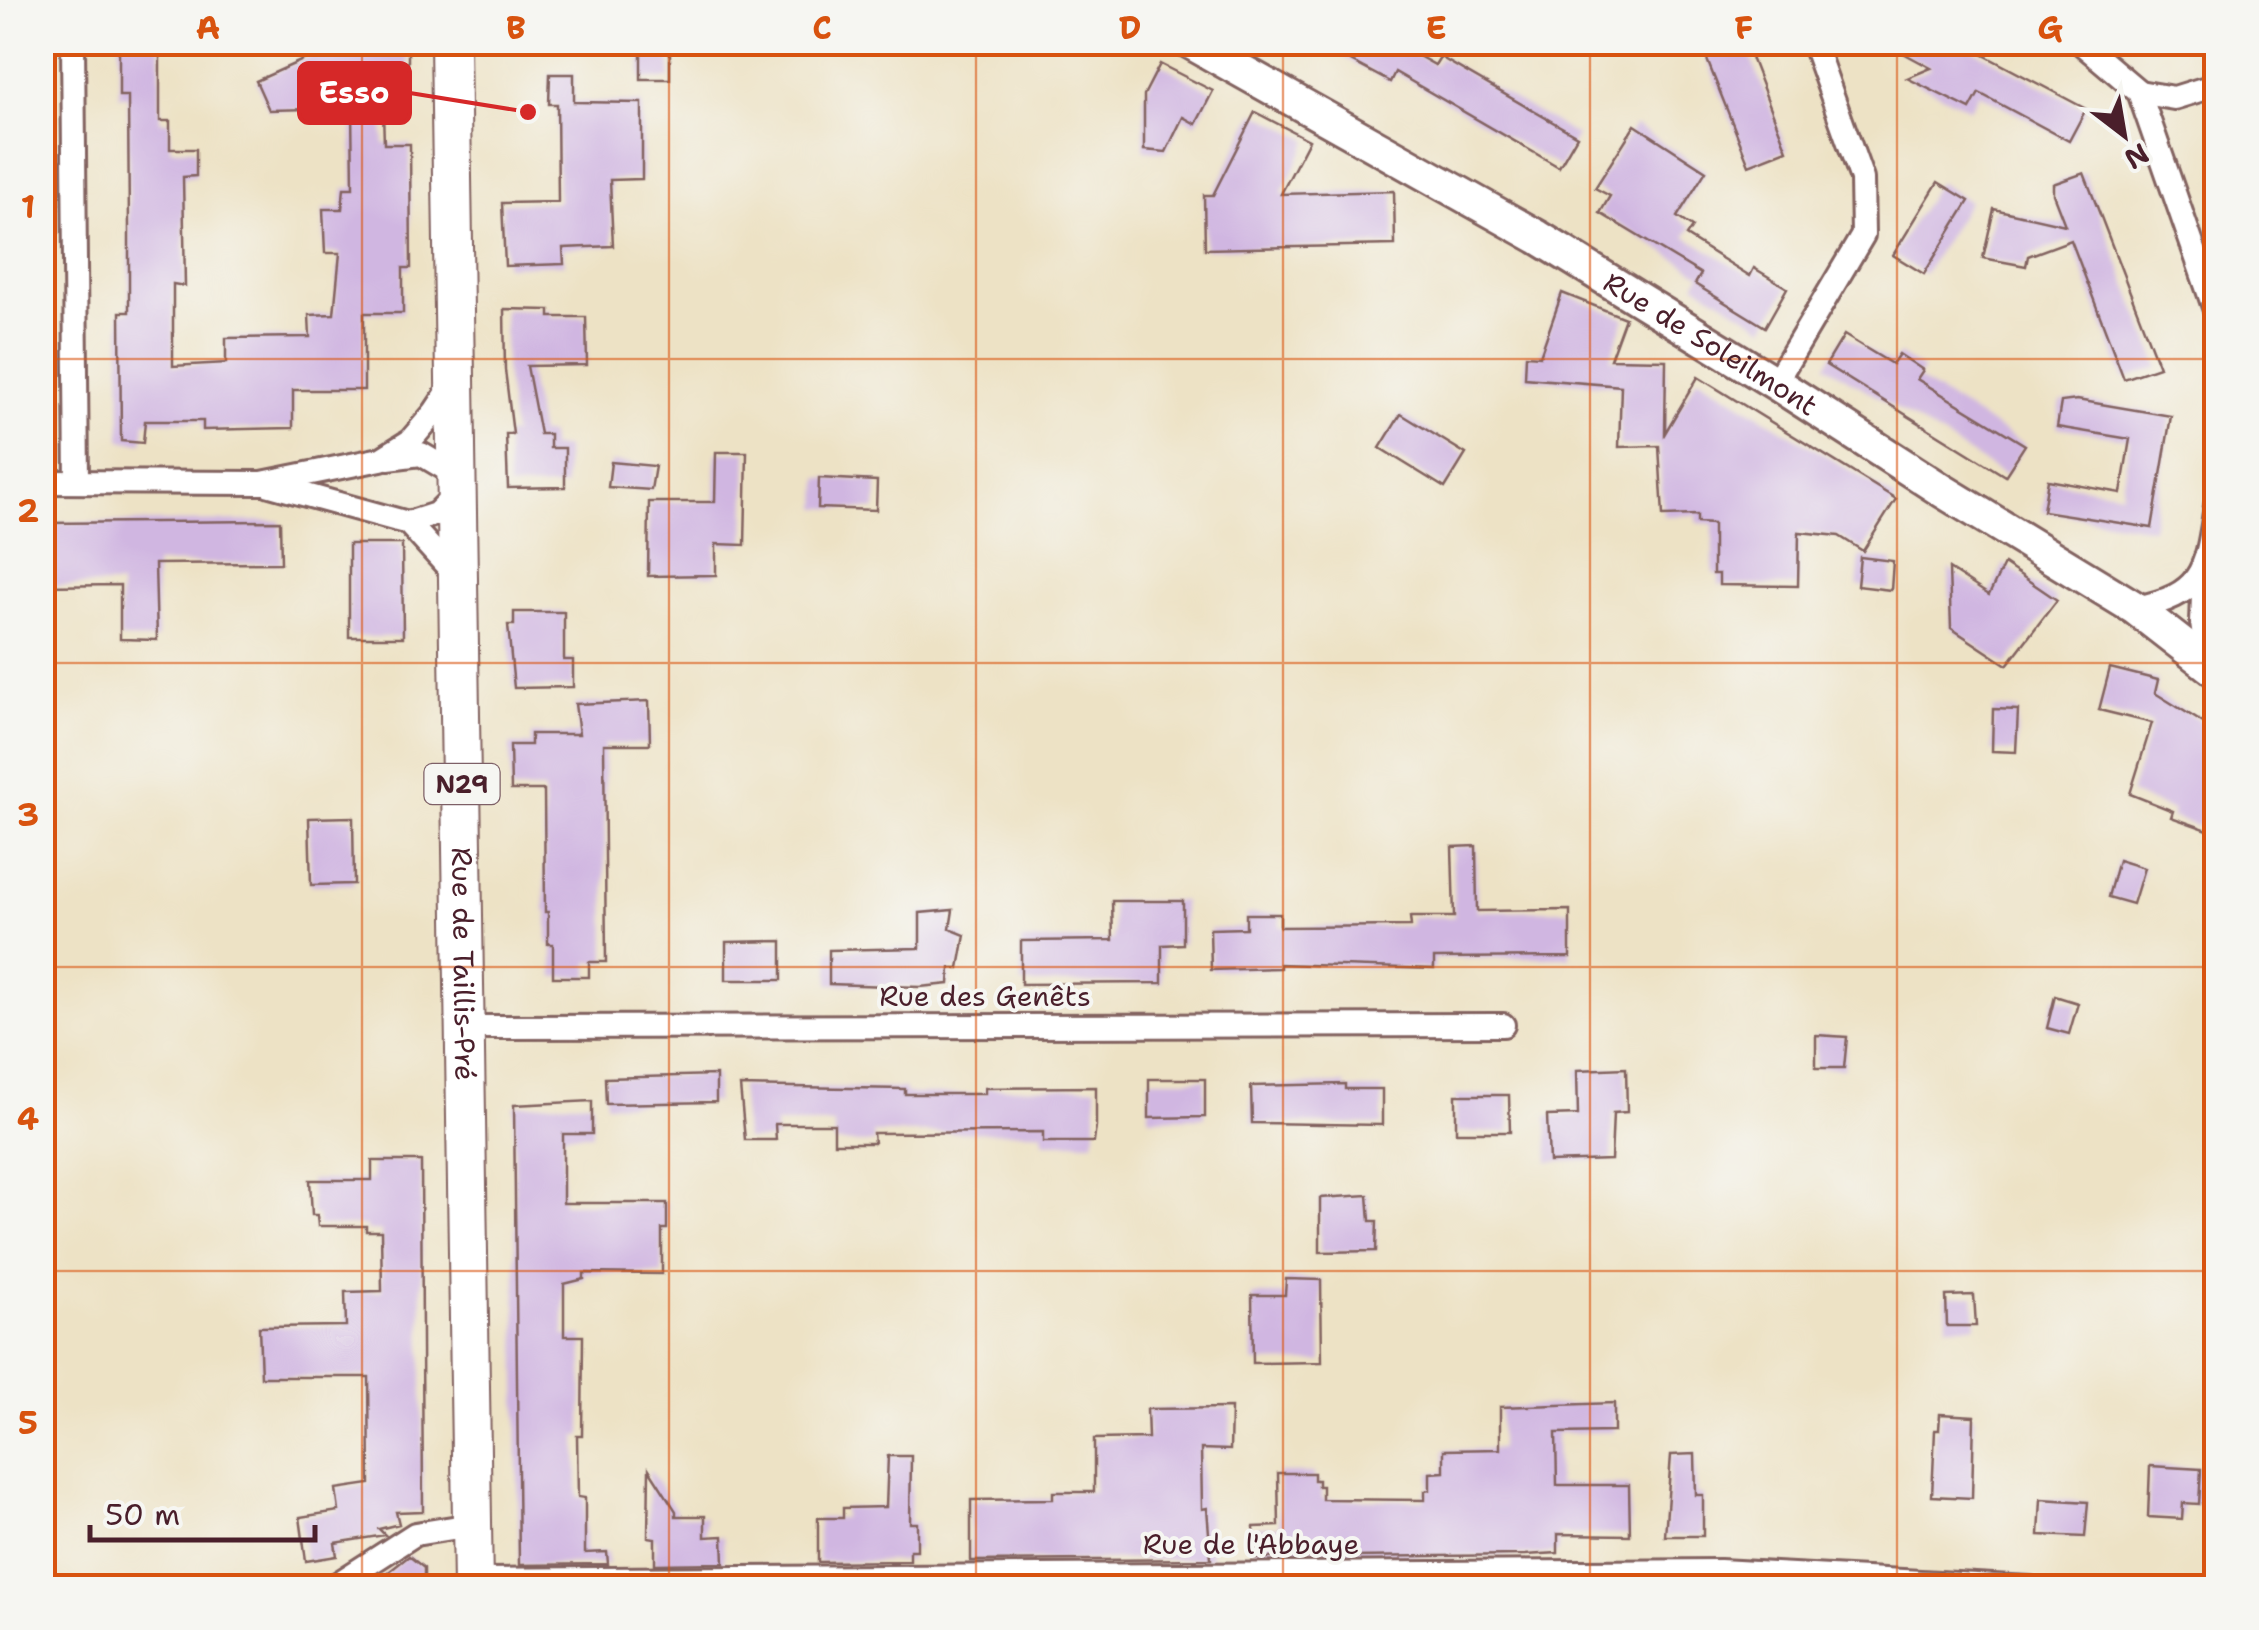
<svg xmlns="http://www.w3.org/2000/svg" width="2259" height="1630" font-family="'Shantell Sans',sans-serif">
  <rect width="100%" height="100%" fill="#f6f6f2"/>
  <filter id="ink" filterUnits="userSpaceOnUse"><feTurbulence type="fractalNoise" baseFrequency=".01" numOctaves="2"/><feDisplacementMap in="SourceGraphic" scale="20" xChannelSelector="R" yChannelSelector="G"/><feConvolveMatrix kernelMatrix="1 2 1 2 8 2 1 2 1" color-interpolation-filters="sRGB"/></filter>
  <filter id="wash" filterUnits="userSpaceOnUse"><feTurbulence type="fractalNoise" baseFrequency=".0048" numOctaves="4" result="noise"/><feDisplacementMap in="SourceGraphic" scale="40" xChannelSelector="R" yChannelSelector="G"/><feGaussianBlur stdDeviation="2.25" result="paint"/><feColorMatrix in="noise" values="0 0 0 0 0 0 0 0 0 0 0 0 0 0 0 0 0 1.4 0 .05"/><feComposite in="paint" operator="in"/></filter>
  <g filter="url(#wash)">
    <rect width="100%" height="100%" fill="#ede2c5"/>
    <g id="blocks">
      <g fill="#d0b6e1">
        <polygon points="119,42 160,42 160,121 170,121 170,149 196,149 196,176 183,177 185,286 173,284 173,366 226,363 226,338 310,337 309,315 334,314 340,253 325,253 323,209 342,209 344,188 353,188 352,108 269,110 256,81 343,42 408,42 408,76 382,78 384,144 410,144 411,268 403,268 403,313 364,313 364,390 293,390 293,428 203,430 203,421 145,421 143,443 121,441 120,312 129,312 129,230 128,96 119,96"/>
        <polygon points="1315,42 1393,42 1435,65 1440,57 1577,136 1559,167 1395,72 1390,82"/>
        <polygon points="1700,42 1745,42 1787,150 1749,165"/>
        <polygon points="1883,42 1959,42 2086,109 2069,141 1979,93 1970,109 1907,78 1931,68"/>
        <rect x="641" y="52" width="29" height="27"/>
        <polygon points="1160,64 1213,91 1196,124 1183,117 1166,152 1144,150 1144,95"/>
        <polygon points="550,74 574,74 574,102 642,103 642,179 610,180 613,246 563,248 564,264 505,266 502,203 558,202 557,104 549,104"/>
        <polygon points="1255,112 1309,140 1281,194 1394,191 1395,245 1205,249 1204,195 1213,195"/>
        <polygon points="1635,125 1706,171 1677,217 1692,227 1686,236 1750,276 1754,268 1787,288 1765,327 1695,284 1701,274 1600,213 1610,196 1595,188"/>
        <polygon points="2084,173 2159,367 2124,379 2071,240 2028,256 2026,266 1983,258 1994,209 2065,225 2053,194 2053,184"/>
        <polygon points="1938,182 1969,201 1924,274 1893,255"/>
        <polygon points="1562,293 1625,318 1610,359 1666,360 1665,433 1698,377 1896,499 1863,551 1839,536 1799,532 1798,586 1719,585 1719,574 1713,574 1713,524 1697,523 1697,515 1663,516 1659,446 1619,447 1621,386 1525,378 1526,355 1540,356"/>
        <polygon points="504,309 550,310 550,317 586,317 587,365 527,366 540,434 550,434 550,448 565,448 565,487 508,488 506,434 513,434 505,370"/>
        <polygon points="1844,335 1892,364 1899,354 1923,370 1917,379 2025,445 2005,476 1826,365"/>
        <polygon points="2077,400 2171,416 2152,528 2043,511 2048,480 2121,493 2130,439 2057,427 2061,402"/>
        <polygon points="1401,414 1466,454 1445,488 1380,448"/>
        <polygon points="716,452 747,452 745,545 716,544 716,575 648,576 649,502 715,502"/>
        <polygon points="611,462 655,466 651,490 608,487"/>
        <polygon points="819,478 877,481 876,510 818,508"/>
        <polygon points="280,521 281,563 155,564 157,640 120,639 120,585 42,586 42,523"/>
        <polygon points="349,544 402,544 403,637 349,637"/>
        <polygon points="1860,557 1893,561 1891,590 1857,586"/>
        <polygon points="2004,564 2057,600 2007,665 1951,628 1949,569 1989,595"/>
        <polygon points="514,612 564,612 564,660 573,660 573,687 514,688 508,625 514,625"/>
        <polygon points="2110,668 2158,680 2155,693 2216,731 2216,833 2171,817 2173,811 2130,794 2152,723 2099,710"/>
        <polygon points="649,701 650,744 604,744 606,962 589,962 589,977 553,977 553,944 548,944 548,912 545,912 544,790 511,790 510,745 531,745 531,734 579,734 575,704"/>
        <polygon points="1993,709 2018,710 2016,752 1992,751"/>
        <polygon points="353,817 354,884 311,885 309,818"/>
        <polygon points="1476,846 1477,911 1570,910 1570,957 1434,958 1434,969 1280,964 1280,968 1211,970 1210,929 1246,928 1246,914 1280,914 1280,927 1411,926 1410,917 1454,917 1452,847"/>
        <polygon points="2118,860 2144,868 2133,904 2108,897"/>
        <polygon points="1112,901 1183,901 1183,944 1162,945 1162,983 1021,984 1021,941 1113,940"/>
        <polygon points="953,910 950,929 965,935 959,968 950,968 949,984 920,987 829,984 829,950 920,948 920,913"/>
        <polygon points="782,941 782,980 726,980 726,942"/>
        <polygon points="2055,996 2078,1003 2069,1034 2047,1028"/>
        <polygon points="1816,1035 1847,1037 1844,1068 1816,1068"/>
        <polygon points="1626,1068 1627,1112 1613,1113 1611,1160 1549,1162 1547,1116 1578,1115 1577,1070"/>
        <polygon points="716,1075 716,1102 606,1104 605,1078"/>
        <polygon points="1149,1079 1205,1079 1205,1117 1149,1118"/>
        <polygon points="1345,1084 1345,1089 1382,1089 1382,1125 1252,1123 1251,1086"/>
        <polygon points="740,1086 905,1089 905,1094 985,1094 985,1088 1096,1087 1096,1126 1094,1142 1043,1142 1043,1132 873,1133 874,1143 834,1143 834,1124 775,1124 776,1140 745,1140"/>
        <polygon points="1456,1095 1509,1095 1510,1132 1456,1132"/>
        <polygon points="592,1101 592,1134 563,1134 563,1203 667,1203 667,1229 662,1229 662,1274 584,1273 584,1279 564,1284 564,1336 583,1336 582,1436 577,1436 578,1497 585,1498 585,1553 607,1552 608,1564 519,1565 514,1105"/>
        <polygon points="372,1161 421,1161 423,1511 396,1512 399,1524 379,1529 385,1535 335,1543 337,1556 306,1561 300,1517 339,1511 336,1489 370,1484 369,1377 261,1377 259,1327 346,1326 345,1292 382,1291 381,1231 366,1231 366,1226 318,1226 317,1215 312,1215 310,1180 372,1180"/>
        <polygon points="1368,1195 1370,1221 1377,1221 1376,1251 1320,1252 1320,1198"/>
        <polygon points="1286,1279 1321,1280 1322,1362 1253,1363 1252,1295 1285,1295"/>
        <polygon points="1974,1295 1976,1326 1947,1326 1946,1296"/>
        <polygon points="1614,1403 1614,1432 1556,1433 1557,1485 1629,1485 1630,1535 1558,1534 1558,1553 1525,1555 1255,1558 1254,1527 1279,1526 1278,1473 1314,1473 1314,1480 1318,1480 1318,1486 1322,1486 1322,1499 1425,1500 1425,1491 1430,1490 1430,1473 1444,1472 1444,1450 1500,1449 1500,1407"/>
        <polygon points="1231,1408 1230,1450 1201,1449 1202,1509 1207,1508 1211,1559 971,1561 971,1500 1053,1499 1053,1492 1094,1492 1094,1439 1148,1438 1147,1409"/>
        <polygon points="1940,1414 1974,1416 1972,1498 1932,1496 1935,1430 1939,1430"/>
        <polygon points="1695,1454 1696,1495 1703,1495 1703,1536 1665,1536 1671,1455"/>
        <polygon points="888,1456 911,1456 910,1523 917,1523 917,1550 910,1550 910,1561 818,1562 818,1518 843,1518 843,1508 886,1507"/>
        <polygon points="2150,1466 2201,1469 2199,1504 2183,1503 2182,1519 2148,1517"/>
        <polygon points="649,1469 676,1511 676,1516 705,1516 705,1537 723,1536 724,1563 655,1564 655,1538 648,1537"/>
        <polygon points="2041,1499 2088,1502 2085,1537 2039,1535"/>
        <polygon points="409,1556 424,1568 424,1588 368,1588"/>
      </g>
    </g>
  </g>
  <g filter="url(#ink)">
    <use href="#blocks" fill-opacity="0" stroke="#836361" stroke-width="2.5"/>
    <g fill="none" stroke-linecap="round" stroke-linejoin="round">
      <defs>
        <polyline id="lane" points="261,45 271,42"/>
        <g id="street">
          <polyline points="73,42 77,482"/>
          <polyline points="2080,42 2139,92 2216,313"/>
          <polyline points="2139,92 2174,98 2216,85"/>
          <polyline points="1775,383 1863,235 1862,179 1813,42"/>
          <polyline points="388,458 421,454 458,476"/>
          <polyline points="42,482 262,483 381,459 410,441 434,413 452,386"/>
          <polyline points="270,485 408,523 458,578"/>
          <polyline points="408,523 436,514 458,492"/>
          <polyline points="2204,569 2202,623 2208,664"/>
          <path d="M2135 608C2205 595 2206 568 2216 506"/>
          <polyline points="467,1027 1503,1025"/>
          <polyline points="473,1580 1720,1571 2030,1588"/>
          <polyline points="331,1588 415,1534 471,1525"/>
        </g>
        <g id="secondary">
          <path id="s1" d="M1190 42 1538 237 1780 386 1943 491 2135 608 2216 671"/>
        </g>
        <g id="primary">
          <path id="s2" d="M450 42 473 1588"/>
        </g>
      </defs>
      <use href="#lane" stroke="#836361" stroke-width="16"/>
      <use href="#street" stroke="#836361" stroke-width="28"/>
      <use href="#secondary" stroke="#836361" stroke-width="38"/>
      <use href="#primary" stroke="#836361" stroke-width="42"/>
      <use href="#lane" stroke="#fff" stroke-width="11"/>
      <use href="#street" stroke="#fff" stroke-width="22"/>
      <use href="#secondary" stroke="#fff" stroke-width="32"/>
      <use href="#primary" stroke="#fff" stroke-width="38"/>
    </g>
  </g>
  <path fill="none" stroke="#d8530f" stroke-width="2.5" stroke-opacity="0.55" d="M362 42V1588M669 42V1588M976 42V1588M1283 42V1588M1590 42V1588M1897 42V1588M42 359H2216M42 663H2216M42 967H2216M42 1271H2216"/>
  <g text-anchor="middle" stroke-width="8" stroke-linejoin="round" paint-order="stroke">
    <rect fill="#f6f6f2" stroke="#7e6067" stroke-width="2.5" x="424.5" y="764" width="75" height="40" rx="8"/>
    <g font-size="25" font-weight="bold" fill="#4a1f2b">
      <text x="462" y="793">N29</text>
    </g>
    <g font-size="28" fill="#4a1f2b" stroke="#f6f6f2">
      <text dy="10" stroke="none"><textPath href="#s1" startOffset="602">Rue de Soleilmont</textPath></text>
      <text dy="10" stroke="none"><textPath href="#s2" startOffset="922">Rue de Taillis-Pré</textPath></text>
      <text x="985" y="1006">Rue des Genêts</text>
      <text x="1251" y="1554">Rue de l'Abbaye</text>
    </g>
  </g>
  <path fill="none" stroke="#d62828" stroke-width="4" d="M528 112L410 93"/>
  <circle fill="#d62828" stroke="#f6f6f2" stroke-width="4" cx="528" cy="112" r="10"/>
  <rect fill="#d62828" stroke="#d62828" stroke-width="4" x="299" y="63" width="111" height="60" rx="10"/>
  <g font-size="30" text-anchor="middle" font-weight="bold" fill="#fff">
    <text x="354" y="103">Esso</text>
  </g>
  <rect width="2259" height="1630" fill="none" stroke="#f6f6f2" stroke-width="110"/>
  <g transform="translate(2124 135) rotate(149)" stroke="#f6f6f2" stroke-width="8" paint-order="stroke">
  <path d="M0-8L18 38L0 25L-18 38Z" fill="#4a1f2b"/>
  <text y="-15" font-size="28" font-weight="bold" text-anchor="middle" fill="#4a1f2b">N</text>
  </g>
  <path d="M90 1525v15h225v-15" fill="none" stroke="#4a1f2b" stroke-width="5"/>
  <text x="105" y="1525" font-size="30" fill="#4a1f2b" stroke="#f6f6f2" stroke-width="8" paint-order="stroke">50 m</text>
  <rect x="55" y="55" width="2149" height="1520" fill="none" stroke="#d8530f" stroke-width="4"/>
  <g font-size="32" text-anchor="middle" font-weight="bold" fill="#d8530f">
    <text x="208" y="39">A</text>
    <text x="516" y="39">B</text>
    <text x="822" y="39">C</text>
    <text x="1130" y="39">D</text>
    <text x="1436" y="39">E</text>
    <text x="1744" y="39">F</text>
    <text x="2050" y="39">G</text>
    <text x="28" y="218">1</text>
    <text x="28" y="522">2</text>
    <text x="28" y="826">3</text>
    <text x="28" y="1130">4</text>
    <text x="28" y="1434">5</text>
  </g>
</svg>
